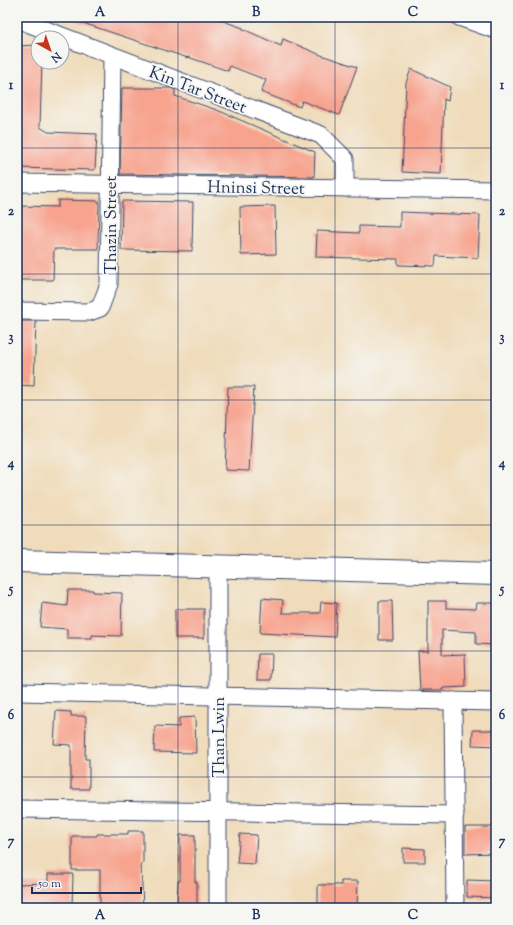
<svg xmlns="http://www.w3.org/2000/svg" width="513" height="925" font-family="'Sorts Mill Goudy',serif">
  <rect width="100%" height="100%" fill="#f6f6f2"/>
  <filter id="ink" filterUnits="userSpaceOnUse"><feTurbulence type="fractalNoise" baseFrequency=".025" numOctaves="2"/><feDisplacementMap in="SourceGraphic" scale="8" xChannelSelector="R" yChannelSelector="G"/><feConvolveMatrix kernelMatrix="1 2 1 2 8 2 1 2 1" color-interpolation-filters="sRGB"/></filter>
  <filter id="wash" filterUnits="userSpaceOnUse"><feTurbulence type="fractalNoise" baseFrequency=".012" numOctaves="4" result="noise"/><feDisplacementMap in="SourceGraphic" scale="16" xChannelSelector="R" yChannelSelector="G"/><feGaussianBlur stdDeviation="0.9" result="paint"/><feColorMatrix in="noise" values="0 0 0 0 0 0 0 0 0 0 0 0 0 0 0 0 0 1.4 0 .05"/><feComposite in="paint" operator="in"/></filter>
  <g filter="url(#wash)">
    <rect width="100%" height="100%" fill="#f0dcbb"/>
    <g id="blocks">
      <g fill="#f7a38e">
        <polygon points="72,17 212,17 243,28 243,29 281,46 283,39 321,55 357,67 339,115 302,101 300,107 261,92 266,80 230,66 228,71 188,57 188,58 71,19"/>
        <polygon points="38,45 38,62 42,62 40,127 48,132 97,134 95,170 17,168 17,46"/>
        <polygon points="411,69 450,87 448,101 444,99 441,174 402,172 406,83"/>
        <polygon points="122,88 171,88 175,90 175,96 217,110 315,152 314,177 120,174"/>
        <polygon points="58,200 99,201 98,249 54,249 53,280 19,280 21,206 58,207"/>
        <polygon points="122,201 193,202 192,251 121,250"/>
        <polygon points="275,206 276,254 241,255 240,207"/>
        <polygon points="400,212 480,215 478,258 436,256 435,266 398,265 398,259 316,257 317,231 359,233 359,226 400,227"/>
        <polygon points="17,321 36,321 34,386 17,385"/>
        <polygon points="228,387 254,387 249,471 225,470"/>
        <polygon points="68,590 93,590 93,592 122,593 121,636 92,635 92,638 67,638 67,629 40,627 42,603 67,606"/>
        <polygon points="262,598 283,600 282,613 320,613 321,602 337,603 335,637 260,633"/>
        <polygon points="379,601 392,601 393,640 379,640"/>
        <polygon points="428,601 446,601 446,608 476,609 477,603 496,603 496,645 476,644 476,632 442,630 442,655 465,654 466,687 443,688 443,690 420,690 418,651 428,651"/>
        <rect x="175" y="609" width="29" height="29"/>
        <polygon points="258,654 272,654 271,680 257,680"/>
        <polygon points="56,711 71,712 71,716 86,716 85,759 89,759 89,789 71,789 71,745 54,744"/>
        <polygon points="195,717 196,753 154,752 155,726 179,727 179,718"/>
        <polygon points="473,730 496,730 496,746 472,745"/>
        <polygon points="465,827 496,827 496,853 465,854"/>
        <polygon points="128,831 143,831 143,864 141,864 143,908 100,908 100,870 72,870 72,836 97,836 97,834 128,834"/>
        <polygon points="240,834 257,835 255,864 237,863"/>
        <polygon points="180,835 195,835 195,882 197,882 197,906 177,906 178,881 180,881"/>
        <polygon points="403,848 425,849 425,862 403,862"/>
        <polygon points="48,874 73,874 72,908 17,908 17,884 48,883"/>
        <polygon points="467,880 496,881 496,898 467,897"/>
        <polygon points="341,881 358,881 357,908 318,908 318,885 341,885"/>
      </g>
    </g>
  </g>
  <g filter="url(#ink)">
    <use href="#blocks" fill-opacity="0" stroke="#3b496c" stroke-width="1"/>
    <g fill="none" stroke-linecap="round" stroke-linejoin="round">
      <defs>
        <g id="minor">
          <polyline points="459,17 496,30"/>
          <polyline points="17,19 321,135 345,159 345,188"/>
          <polyline points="17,183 496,190"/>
          <polyline points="17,311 89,312 100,308 109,284 112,56"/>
          <polyline points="17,692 496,702"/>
          <polyline points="453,701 455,908"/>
          <polyline points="17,809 455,815"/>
          <polyline points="218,908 218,567"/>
        </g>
        <polyline id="secondary" points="17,561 496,574"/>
      </defs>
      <use href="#minor" stroke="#3b496c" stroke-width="19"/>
      <use href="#secondary" stroke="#3b496c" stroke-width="24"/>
      <use href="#minor" stroke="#fff" stroke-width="17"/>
      <use href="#secondary" stroke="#fff" stroke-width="22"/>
    </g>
  </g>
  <path fill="none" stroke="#1b2f5e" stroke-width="1" stroke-opacity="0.55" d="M178 17V908M335 17V908M17 148H496M17 274H496M17 400H496M17 525H496M17 651H496M17 777H496"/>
  <g text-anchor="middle" stroke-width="3.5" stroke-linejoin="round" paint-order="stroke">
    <g font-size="17" fill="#1b2f5e" stroke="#f6f6f2">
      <text transform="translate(198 89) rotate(21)" y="6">Kin Tar Street</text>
      <text transform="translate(256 187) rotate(1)" y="6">Hninsi Street</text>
      <text transform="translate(110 225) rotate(-90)" y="6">Thazin Street</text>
      <text transform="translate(218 737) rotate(-90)" y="6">Than Lwin</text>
    </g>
  </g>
  <rect width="513" height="925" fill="none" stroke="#f6f6f2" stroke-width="44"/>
  <g transform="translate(50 50) rotate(140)"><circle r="19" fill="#f6f6f2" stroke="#9ea6b7"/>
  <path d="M0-3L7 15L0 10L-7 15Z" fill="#c8321e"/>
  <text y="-6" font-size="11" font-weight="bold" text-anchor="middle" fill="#1b2f5e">N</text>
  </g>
  <path d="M32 887v6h109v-6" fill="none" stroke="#1b2f5e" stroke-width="2"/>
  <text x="38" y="887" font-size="12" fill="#1b2f5e" stroke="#f6f6f2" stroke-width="3" paint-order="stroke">50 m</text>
  <rect x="22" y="22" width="469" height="881" fill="none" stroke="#1b2f5e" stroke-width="1.5"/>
  <g font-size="13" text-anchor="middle" font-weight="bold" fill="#1b2f5e">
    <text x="100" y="16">A</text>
    <text x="256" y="16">B</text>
    <text x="413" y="16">C</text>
    <text x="11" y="89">1</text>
    <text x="502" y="89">1</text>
    <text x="11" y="215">2</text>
    <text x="502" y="215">2</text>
    <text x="11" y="341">3</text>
    <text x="502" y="341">3</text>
    <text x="11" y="467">4</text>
    <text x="502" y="467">4</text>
    <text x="11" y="593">5</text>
    <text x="502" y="593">5</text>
    <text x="11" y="719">6</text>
    <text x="502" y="719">6</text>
    <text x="11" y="845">7</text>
    <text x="502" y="845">7</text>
    <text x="100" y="919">A</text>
    <text x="256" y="919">B</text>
    <text x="413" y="919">C</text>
  </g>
</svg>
